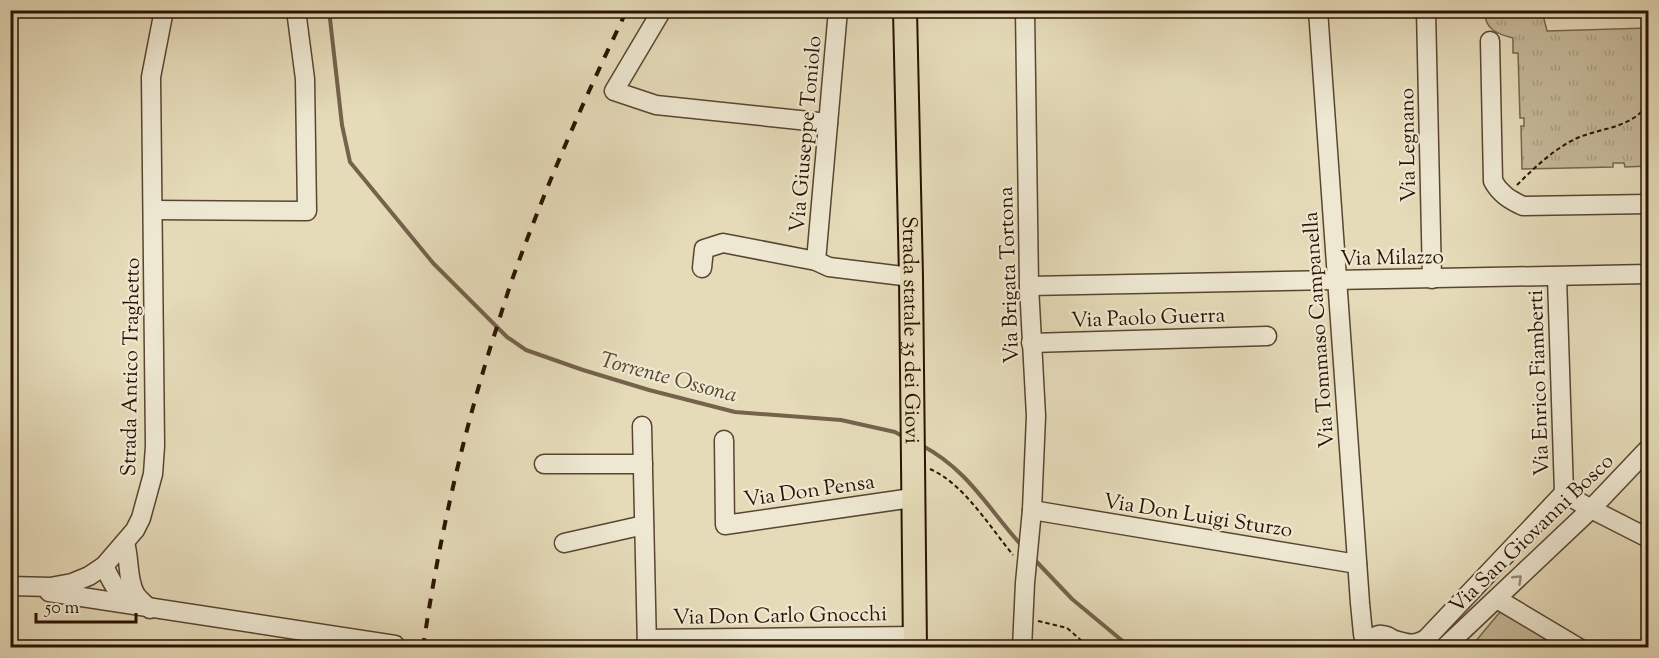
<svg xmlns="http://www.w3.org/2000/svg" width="1659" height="658" font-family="'Sorts Mill Goudy',serif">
  <defs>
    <pattern id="grass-tufts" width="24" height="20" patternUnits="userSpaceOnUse" patternTransform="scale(1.5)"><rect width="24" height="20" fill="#c5b99a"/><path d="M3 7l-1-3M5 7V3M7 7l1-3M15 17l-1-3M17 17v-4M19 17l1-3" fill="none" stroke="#a99e83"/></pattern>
  </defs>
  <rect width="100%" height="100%" fill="#e5dbb9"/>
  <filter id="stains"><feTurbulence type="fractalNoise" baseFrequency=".00333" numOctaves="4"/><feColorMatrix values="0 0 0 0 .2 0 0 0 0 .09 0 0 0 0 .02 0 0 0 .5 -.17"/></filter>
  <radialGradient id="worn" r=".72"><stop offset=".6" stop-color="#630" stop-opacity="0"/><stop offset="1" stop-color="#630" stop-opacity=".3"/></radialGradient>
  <path fill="url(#grass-tufts)" stroke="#78664e" stroke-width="1.5" d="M1512 10 1514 13 1521 11H1542L1547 31 1648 28V166L1625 167 1624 163H1613V167L1522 169 1521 126H1524V118H1520L1518 53H1513V38C1497 34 1484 29 1485 11Z"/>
  <polygon fill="#c5b99a" stroke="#78664e" stroke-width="1.5" points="1500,612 1565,647 1470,648"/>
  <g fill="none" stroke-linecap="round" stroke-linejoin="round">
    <g stroke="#74624b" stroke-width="4">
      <polyline points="329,10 342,125 350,162 433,263 507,337 526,350 583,370 649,390 735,412 841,420 895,432 904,437"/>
      <path d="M921 445C969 470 988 509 1023 547"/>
      <polyline points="1034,559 1072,599 1131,648"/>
    </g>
    <defs>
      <g id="minor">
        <polyline points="662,10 614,91 656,105 828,123"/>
        <polyline points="1318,10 1360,603 1363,634 1366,646"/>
        <polyline points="1426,10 1432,279"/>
        <path d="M1490 41 1493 181C1500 194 1510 200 1523 206L1648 204"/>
        <polyline points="154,210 307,211 305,79 296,10"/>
        <polyline points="816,261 838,10"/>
        <polyline points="702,268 704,249 723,243 816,261 829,267 911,277"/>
        <polyline points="1557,277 1564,493 1591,509 1648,538"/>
        <polyline points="1029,286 1648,274"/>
        <polyline points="1031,343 1267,336"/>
        <polyline points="642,426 647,648"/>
        <polyline points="724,440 725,525 912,498"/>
        <polyline points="544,464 643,464"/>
        <polyline points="1032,510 1357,564"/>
        <path d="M125 543C130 559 127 582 136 595 139 600 146 605 150 609"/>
        <polyline points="564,543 644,525"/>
        <path d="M104 566C112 583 119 598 137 605"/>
        <polyline points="10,586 50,587 72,583 89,576 104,566 135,530 141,518 153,474 155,446 151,77 164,10"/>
        <polyline points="49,592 395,645"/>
        <polyline points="1497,599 1579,648"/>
        <polyline points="647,639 914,636"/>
        <path d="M1395 640C1408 644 1416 646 1427 638L1564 493"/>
        <polyline points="1022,648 1025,583 1032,510 1036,416 1029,286 1025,10"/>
        <path d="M1366 648C1373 630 1391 631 1398 648"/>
        <polyline points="1444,648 1591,509 1648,449"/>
      </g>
      <g id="major">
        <path id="s1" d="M905 10 911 277 915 648"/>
      </g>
    </defs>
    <use href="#minor" stroke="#594530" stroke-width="21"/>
    <use href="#major" stroke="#2a1302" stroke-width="26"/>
    <g stroke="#2a1302" stroke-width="2" stroke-dasharray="4.5 3" stroke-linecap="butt">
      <path d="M1517 185C1534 168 1552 151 1573 140 1599 127 1630 130 1648 104"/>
      <path d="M930 469C963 483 990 527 1013 555"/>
      <polyline points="1038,621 1067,628 1090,648"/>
    </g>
    <use href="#minor" stroke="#eee8d2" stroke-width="18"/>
    <use href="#major" stroke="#e5dbb9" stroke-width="22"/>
    <path stroke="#2a1302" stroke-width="4" stroke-dasharray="10 10" stroke-linecap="butt" d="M423 648C438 544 461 442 492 342 500 318 507 293 516 269 548 181 586 95 627 10"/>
  </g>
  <defs><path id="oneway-chevron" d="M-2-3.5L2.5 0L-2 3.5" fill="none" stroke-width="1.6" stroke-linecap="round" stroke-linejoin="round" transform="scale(1.5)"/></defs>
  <use stroke="#968874" href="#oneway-chevron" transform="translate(1518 579) rotate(-44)"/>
  <g text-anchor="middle" stroke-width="4.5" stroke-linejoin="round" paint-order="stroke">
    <g font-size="21" fill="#2a1302" stroke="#eee8d2">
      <text transform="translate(805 134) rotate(-85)" y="7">Via Giuseppe Toniolo</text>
      <text transform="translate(1407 145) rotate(-91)" y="7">Via Legnano</text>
      <text transform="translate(1392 257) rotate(-1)" y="7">Via Milazzo</text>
      <text transform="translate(1008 275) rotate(-92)" y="7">Via Brigata Tortona</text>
      <text transform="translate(1148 317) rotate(-2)" y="7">Via Paolo Guerra</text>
      <text dy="7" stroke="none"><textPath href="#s1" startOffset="320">Strada statale 35 dei Giovi</textPath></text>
      <text transform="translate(1318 330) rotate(-94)" y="7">Via Tommaso Campanella</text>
      <text transform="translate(130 367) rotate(-89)" y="7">Strada Antico Traghetto</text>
      <text transform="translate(1538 383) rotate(-92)" y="7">Via Enrico Fiamberti</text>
      <text transform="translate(809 490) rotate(-8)" y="7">Via Don Pensa</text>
      <text transform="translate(1198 515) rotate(9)" y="7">Via Don Luigi Sturzo</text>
      <text transform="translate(1531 533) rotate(-44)" y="7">Via San Giovanni Bosco</text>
      <text transform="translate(780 615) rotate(-1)" y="7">Via Don Carlo Gnocchi</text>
    </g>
    <g font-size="22" font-style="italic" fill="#5b4832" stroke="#eee8d2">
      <text transform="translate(669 376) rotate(15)" y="8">Torrente Ossona</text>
    </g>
  </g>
  <rect width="1659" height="658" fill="none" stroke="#e5dbb9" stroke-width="36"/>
  <rect x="12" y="12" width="1635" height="634" fill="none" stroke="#2a1302" stroke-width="3"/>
  <rect x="18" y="18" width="1623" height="622" fill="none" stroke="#2a1302" stroke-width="1.5"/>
  <path d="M36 613v9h100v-9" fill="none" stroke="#2a1302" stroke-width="3"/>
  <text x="45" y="613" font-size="18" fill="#2a1302" stroke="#eee8d2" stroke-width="4.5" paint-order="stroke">50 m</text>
  <rect width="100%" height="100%" filter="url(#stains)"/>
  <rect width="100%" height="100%" fill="url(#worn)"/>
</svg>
